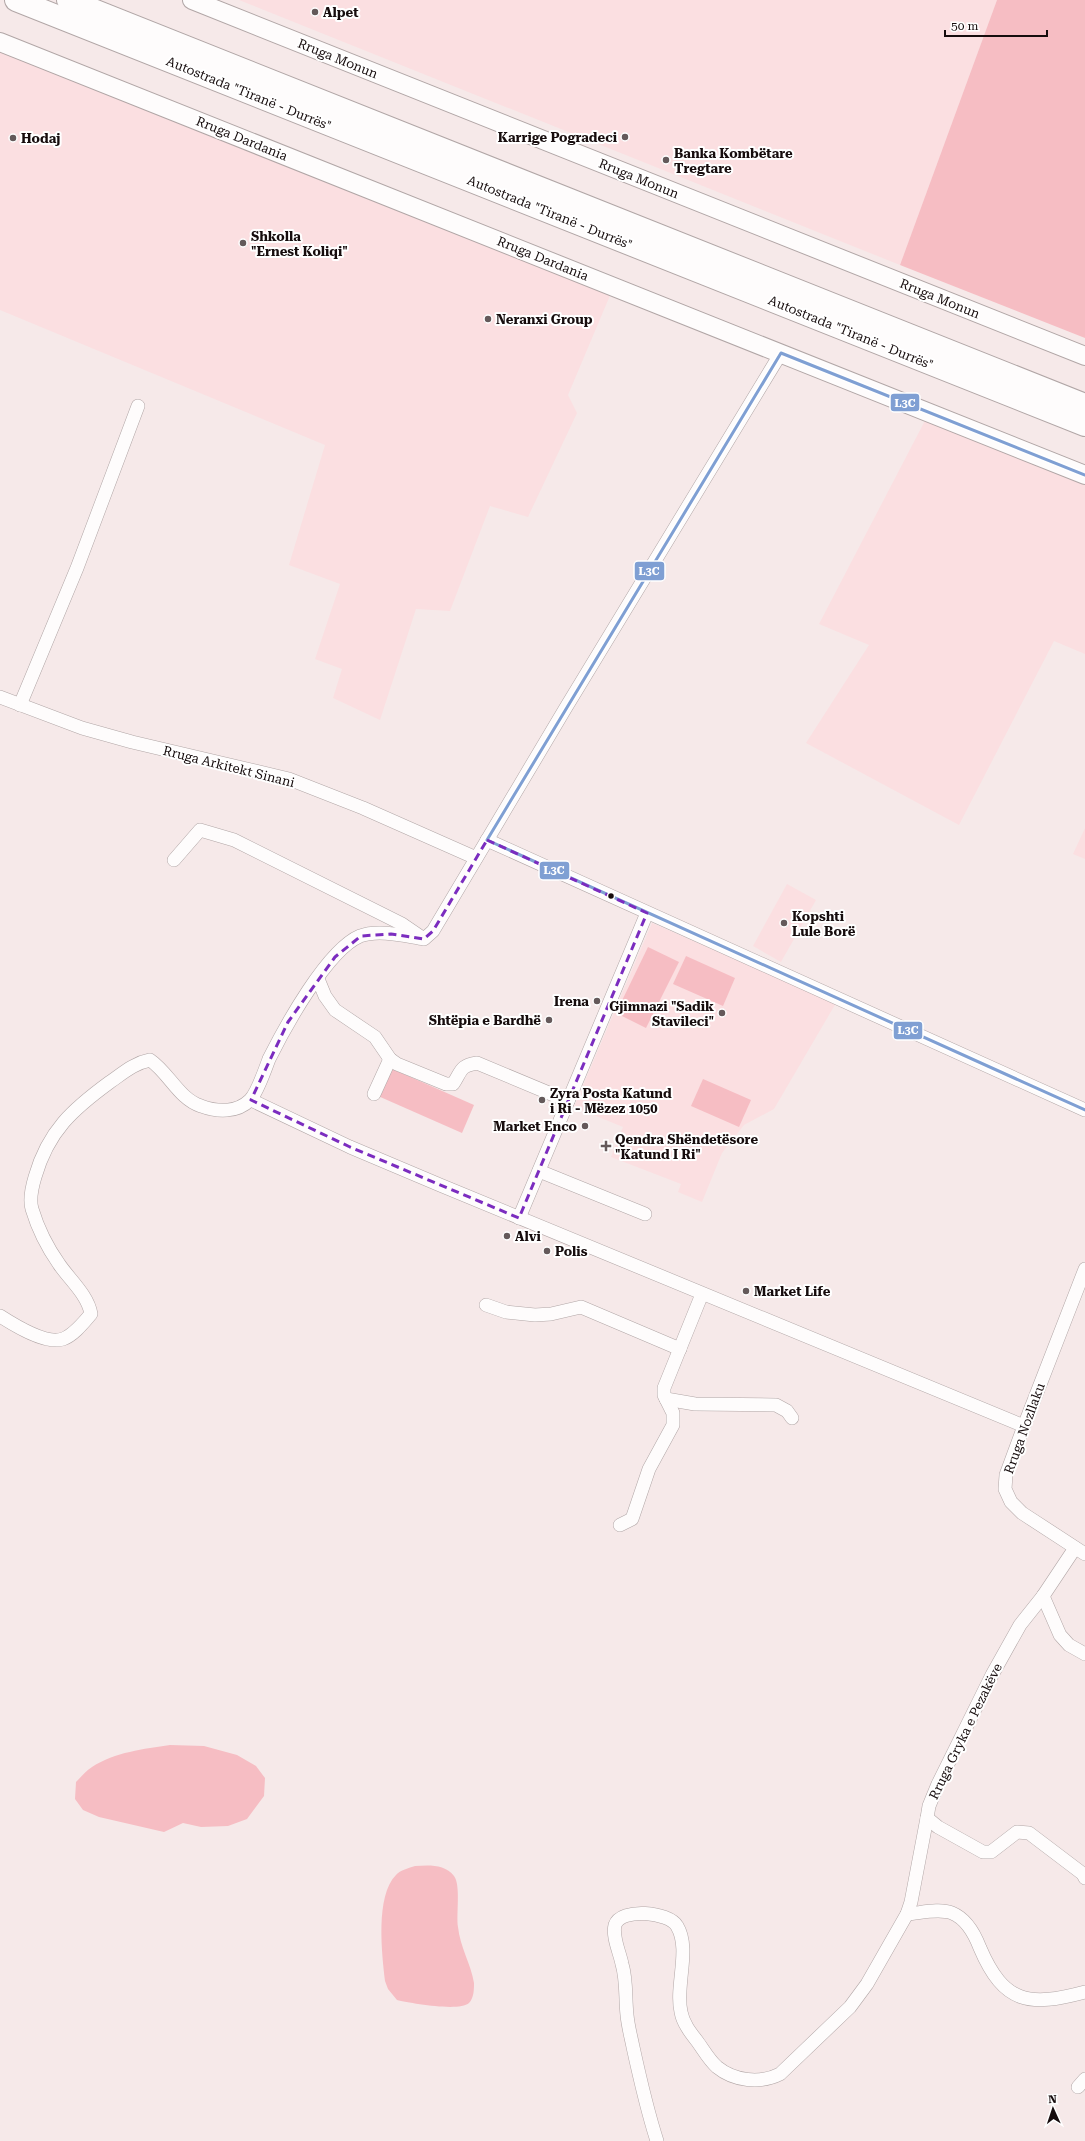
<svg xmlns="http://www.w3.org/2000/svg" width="1085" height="2141" font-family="'Roboto Serif',serif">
  <rect width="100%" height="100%" fill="#f6e9e9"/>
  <g fill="#fbdfe1">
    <polygon points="239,0 997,0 900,265"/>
    <polygon points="0,42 614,286 568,395 577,413 528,517 490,506 450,611 416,609 380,720 333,698 342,669 315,659 340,584 289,565 325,445 0,310"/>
    <polygon points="929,413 1085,475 1085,654 1054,641 959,825 806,743 869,645 819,624"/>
    <polygon points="1085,828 1085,859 1073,854"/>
    <polygon points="787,884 816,900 781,962 753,946"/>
    <polygon points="652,923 836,1003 774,1109 744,1125 722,1153 702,1202 678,1192 681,1184 611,1157 623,1127 574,1107"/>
  </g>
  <g fill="#f6bdc3">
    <polygon points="997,0 1085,0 1085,338 900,265"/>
    <polygon points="648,947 679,962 646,1028 616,1013"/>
    <polygon points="686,956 735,978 723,1006 673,984"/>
    <polygon points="390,1068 474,1105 462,1133 378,1096"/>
    <polygon points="703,1079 751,1100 739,1127 691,1106"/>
    <path d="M170 1745 204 1746 237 1755 256 1766 265 1778 264 1796 247 1819 228 1826 201 1827 183 1823 164 1832 99 1817 83 1810 75 1799 76 1782C81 1777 86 1771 92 1767 115 1752 144 1749 170 1745Z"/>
    <path d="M415 1866C429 1865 445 1864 454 1876 461 1885 456 1915 458 1927 460 1947 471 1964 474 1983 474 1989 474 1998 469 2003 459 2012 410 2003 397 2000L388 1989 385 1981C382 1954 375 1896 396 1875 400 1870 409 1868 415 1866Z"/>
  </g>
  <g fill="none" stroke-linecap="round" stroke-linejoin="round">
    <defs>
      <g id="street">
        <polyline points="0,697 82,728 132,742 289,779 363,808 476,858"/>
        <polyline points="20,705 77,568 138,406"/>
        <polyline points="487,840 1085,1110"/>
        <polyline points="174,860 200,830 234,840 402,924 421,937"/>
        <path d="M318 979 325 996 335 1010 375 1037 390 1059 397 1064 446 1084H453C462 1071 459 1066 477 1063L568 1101"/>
        <polyline points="374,1094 390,1059"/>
        <polyline points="251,1100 350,1147 440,1185 1024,1426"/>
        <polyline points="539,1171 645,1214"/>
        <polyline points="519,1218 647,913"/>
        <polyline points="1085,1269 1024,1426 1006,1475 1005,1489 1011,1502 1022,1513 1085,1554"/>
        <polyline points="486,1305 506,1312 535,1315 551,1314 581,1307 680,1349"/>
        <path d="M0 1316C14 1325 46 1345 63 1339 74 1335 84 1322 91 1314 88 1295 69 1279 59 1264 47 1247 38 1229 32 1209 29 1199 32 1187 35 1177 48 1131 73 1109 110 1082 123 1073 134 1063 150 1060 169 1073 179 1099 201 1106 217 1112 237 1113 250 1100 257 1093 265 1070 269 1059 285 1027 327 950 360 936 379 929 405 936 424 939L433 931 565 709 781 353"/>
        <polyline points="666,1399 695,1404 776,1405 787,1411 792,1418"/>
        <polyline points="620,1525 632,1519 649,1469 673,1425 673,1413 664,1395 664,1388 702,1294"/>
        <polyline points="1075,1548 1043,1596 1020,1625 992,1675 938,1784 929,1806 927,1818 938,1827 983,1852 991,1852 1017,1832 1029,1833 1083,1874 1085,1878"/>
        <polyline points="1043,1596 1060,1635 1069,1645 1085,1654"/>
        <path d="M907 1914C921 1913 939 1908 952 1913 967 1919 975 1935 980 1948 1004 2004 1029 2007 1085 1992"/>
        <polyline points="1078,2087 1085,2079"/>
        <path d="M657 2141C647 2110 640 2079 633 2047 631 2037 628 2026 627 2015 625 1997 627 1981 622 1964 620 1953 612 1937 615 1925 621 1907 669 1912 677 1926 691 1949 675 1986 681 2012 683 2023 690 2032 697 2041 703 2049 709 2060 717 2067 734 2081 760 2084 780 2074L850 2007 867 1984 907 1914 911 1902 927 1818"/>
      </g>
      <g id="secondary">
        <polyline points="192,0 1085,356"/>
        <polyline points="0,42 1085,475"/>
      </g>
      <g id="highway">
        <polyline points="16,0 1085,425"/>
        <polyline points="68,0 1085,405"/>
      </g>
    </defs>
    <use href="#street" stroke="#b1a6a6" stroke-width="14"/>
    <use href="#secondary" stroke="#b1a6a6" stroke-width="20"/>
    <use href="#highway" stroke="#b1a6a6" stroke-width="24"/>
    <use href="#street" stroke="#fefcfc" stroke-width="13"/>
    <use href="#secondary" stroke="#fefcfc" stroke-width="18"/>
    <use href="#highway" stroke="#fefcfc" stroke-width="22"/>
    <defs>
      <polyline id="bus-1" points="1085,475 781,353 487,840 1085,1110"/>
    </defs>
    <use href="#bus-1" stroke="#fff" stroke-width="6"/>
    <use href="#bus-1" stroke="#7f9fd3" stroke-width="3"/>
  </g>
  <path fill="none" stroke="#7b2cbf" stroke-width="3" stroke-dasharray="8 5" stroke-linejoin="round" d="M487 840 647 913 519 1218 350 1147 251 1100 288 1022 335 957 361 936 391 934 424 939 433 931Z"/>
  <g fill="#64595a" stroke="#fff" stroke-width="1.5">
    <circle cx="315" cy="12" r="4"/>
    <circle cx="625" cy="137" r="4"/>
    <circle cx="13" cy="138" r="4"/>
    <circle cx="666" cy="160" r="4"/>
    <circle cx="243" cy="243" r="4"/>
    <circle cx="488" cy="319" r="4"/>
    <circle cx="784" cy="923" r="4"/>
    <circle cx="597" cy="1001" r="4"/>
    <circle cx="722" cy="1013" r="4"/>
    <circle cx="549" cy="1020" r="4"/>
    <circle cx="542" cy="1100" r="4"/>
    <circle cx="585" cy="1126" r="4"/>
    <path d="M604 1140h4v4h4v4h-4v4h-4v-4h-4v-4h4z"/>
    <circle cx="507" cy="1236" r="4"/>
    <circle cx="547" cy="1251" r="4"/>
    <circle cx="746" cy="1291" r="4"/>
  </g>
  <circle fill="#160c0d" stroke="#fff" stroke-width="1.5" cx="611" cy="896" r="3.5"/>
  <g text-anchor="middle" stroke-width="4" stroke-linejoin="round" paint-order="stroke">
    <g font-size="13" font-weight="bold" fill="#160c0d" stroke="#fff" text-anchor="start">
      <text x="323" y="17">Alpet</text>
      <text x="617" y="142" text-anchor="end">Karrige Pogradeci</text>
      <text x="21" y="143">Hodaj</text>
      <text x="674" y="158">Banka Kombëtare<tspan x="674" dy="15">Tregtare</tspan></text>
      <text x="251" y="241">Shkolla<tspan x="251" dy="15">"Ernest Koliqi"</tspan></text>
      <text x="496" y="324">Neranxi Group</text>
      <text x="792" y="921">Kopshti<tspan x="792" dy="15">Lule Borë</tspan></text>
      <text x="589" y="1006" text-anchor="end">Irena</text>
      <text x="714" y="1011" text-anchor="end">Gjimnazi "Sadik<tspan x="714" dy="15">Stavileci"</tspan></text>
      <text x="541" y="1025" text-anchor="end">Shtëpia e Bardhë</text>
      <text x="550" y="1098">Zyra Posta Katund<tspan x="550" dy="15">i Ri - Mëzez 1050</tspan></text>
      <text x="577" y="1131" text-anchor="end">Market Enco</text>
      <text x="615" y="1144">Qendra Shëndetësore<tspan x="615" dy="15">"Katund I Ri"</tspan></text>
      <text x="515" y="1241">Alvi</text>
      <text x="555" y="1256">Polis</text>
      <text x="754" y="1296">Market Life</text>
    </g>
    <g font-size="13" fill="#160c0d" stroke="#fff">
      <text transform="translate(338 58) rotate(22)" y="5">Rruga Monun</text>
      <text transform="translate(249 93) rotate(22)" y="5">Autostrada "Tiranë - Durrës"</text>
      <text transform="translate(242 138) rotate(22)" y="5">Rruga Dardania</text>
      <text transform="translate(639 178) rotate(22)" y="5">Rruga Monun</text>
      <text transform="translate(550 212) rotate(22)" y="5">Autostrada "Tiranë - Durrës"</text>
      <text transform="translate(543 258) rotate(22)" y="5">Rruga Dardania</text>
      <text transform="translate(940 298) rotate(22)" y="5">Rruga Monun</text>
      <text transform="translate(851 332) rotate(22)" y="5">Autostrada "Tiranë - Durrës"</text>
      <text transform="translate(229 766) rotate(14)" y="5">Rruga Arkitekt Sinani</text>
      <text transform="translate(1024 1428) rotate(-70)" y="5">Rruga Nozllaku</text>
      <text transform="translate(965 1731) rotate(-64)" y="5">Rruga Gryka e Pezakëve</text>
    </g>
  </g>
  <g stroke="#fff" stroke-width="1.5">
    <rect x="890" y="393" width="30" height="19" rx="4" fill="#7f9fd3"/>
    <rect x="634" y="561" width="31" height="20" rx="4" fill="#7f9fd3"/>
    <rect x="539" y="861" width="31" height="19" rx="4" fill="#7f9fd3"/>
    <rect x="893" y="1021" width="30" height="19" rx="4" fill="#7f9fd3"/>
  </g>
  <g font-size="11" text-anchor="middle" font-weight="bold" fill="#fff">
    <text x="905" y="407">L3C</text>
    <text x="649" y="575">L3C</text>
    <text x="554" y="874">L3C</text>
    <text x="908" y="1034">L3C</text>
  </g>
  <g transform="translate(1053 2109) rotate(357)" stroke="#ffffff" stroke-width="3" paint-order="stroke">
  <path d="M0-3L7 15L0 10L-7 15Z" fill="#160c0d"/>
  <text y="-6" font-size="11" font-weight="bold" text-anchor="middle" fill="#160c0d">N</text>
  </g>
  <path d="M945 30v6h102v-6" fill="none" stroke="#160c0d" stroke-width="2"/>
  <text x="951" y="30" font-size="12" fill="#160c0d" stroke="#ffffff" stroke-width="3" paint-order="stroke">50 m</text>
</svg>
